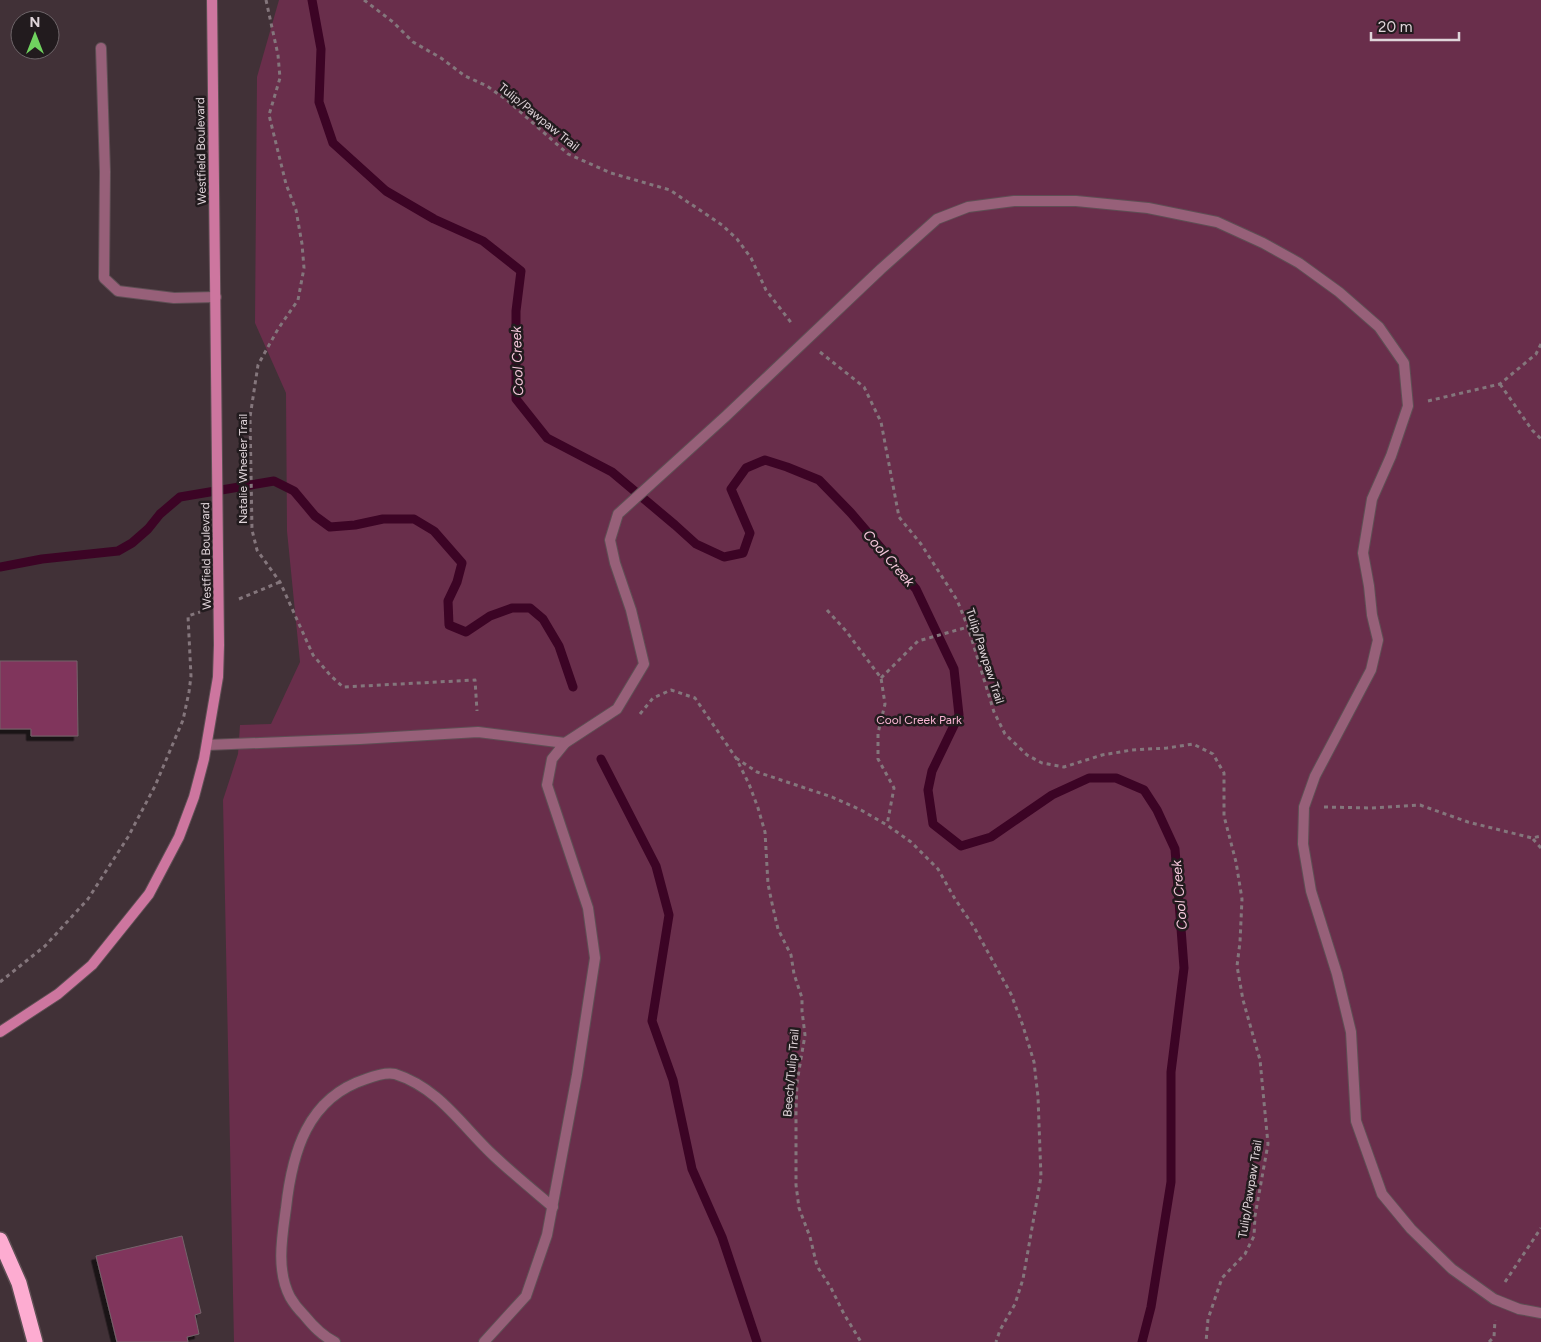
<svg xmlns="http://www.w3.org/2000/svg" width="1541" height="1342" font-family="Figtree,sans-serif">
  <defs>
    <filter id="shadow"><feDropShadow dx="-4.5" dy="4.5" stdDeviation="0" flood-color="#0009"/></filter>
  </defs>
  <rect width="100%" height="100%" fill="#413137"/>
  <polygon fill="#692e4b" points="279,0 1541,0 1541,1342 234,1342 223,800 238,754 240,725 271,724 300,662 287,531 286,393 255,323 257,77"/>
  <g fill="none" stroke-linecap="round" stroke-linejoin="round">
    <g stroke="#3c0425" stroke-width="9">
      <polyline points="312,0 321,49 319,102 333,143 386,191 434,219 483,241 521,271 516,311 516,399 547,438 612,472 675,525 696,544 724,557 743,553 750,533 731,489 746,468 765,460 787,467 819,480 851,513 916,589 954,669 959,715 932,771 928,790 933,824 961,846 991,837 1052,795 1089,778 1116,778 1144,790 1157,810 1175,849 1184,968 1171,1072 1171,1182 1151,1307 1142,1342"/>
      <polyline points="0,567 42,559 118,551 132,543 148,529 160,514 180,497 274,481 294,491 315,516 330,527 355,525 383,519 414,519 434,531 462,563 457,582 448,601 449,625 466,632 490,616 512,608 530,608 543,619 559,646 573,687"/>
      <polyline points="601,759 656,866 669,915 652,1021 673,1080 692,1169 722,1237 757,1342"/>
    </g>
  </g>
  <g fill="#80345b" stroke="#75636b" filter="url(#shadow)">
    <polygon points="0,661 77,661 78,736 31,736 31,729 0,729"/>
    <polygon points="182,1236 201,1313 195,1315 199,1334 187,1337 188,1342 117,1342 96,1256"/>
  </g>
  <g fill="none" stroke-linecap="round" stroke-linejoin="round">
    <defs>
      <g id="lane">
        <polyline points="101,48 105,172 104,278 118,291 174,298 216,297"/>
        <polyline points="207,745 360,739 478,732 565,743"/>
        <path d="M335 1342C322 1336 313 1326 304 1315 299 1310 294 1304 290 1297 276 1270 282 1237 286 1208 292 1153 307 1098 366 1079 374 1076 386 1072 395 1074 439 1088 462 1126 493 1155 512 1173 533 1190 553 1207"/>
        <polyline points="484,1342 526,1296 547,1235 577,1075 595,958 588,908 547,785 552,759 565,743 617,709 644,664 631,610 615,563 610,540 618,514 726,416 881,269 937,219 968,207 1014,201 1076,201 1148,208 1217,222 1263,243 1299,263 1339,292 1379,327 1404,363 1408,406 1391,456 1372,499 1363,553 1369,586 1372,615 1378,640 1371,670 1315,776 1304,807 1303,844 1311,891 1337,974 1351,1032 1356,1121 1382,1194 1411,1229 1452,1269 1494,1299 1519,1309 1541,1313"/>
      </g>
      <polyline id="secondary" points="0,1032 58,994 92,965 149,894 179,837 194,797 204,759 218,677 219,645 212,0"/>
      <polyline id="highway" points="0,1240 19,1283 35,1342"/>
    </defs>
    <use href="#lane" stroke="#5e4f54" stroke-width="12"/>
    <use href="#secondary" stroke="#5e4f54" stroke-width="12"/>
    <use href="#highway" stroke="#5e4f54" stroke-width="18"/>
    <g stroke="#84767c" stroke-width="3" stroke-dasharray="4 4" stroke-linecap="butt">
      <polyline points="266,0 278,55 280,78 269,115 286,184 296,210 302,244 304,268 298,300 278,329 258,365 250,417 252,530 257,550 280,582 313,655 330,675 343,687 475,680 477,711"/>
      <polyline points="364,0 393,22 413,42 441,58 465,76 487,86 508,101 568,154 611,173 670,190 722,225 737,239 751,258 766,290 793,325"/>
      <polyline points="820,352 864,387 881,422 899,517 921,544 957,600 968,627 994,712 1005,734 1027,755 1042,763 1064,767 1102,755 1132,750 1167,748 1193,744 1213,754 1224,773 1224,816 1236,862 1242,899 1240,942 1237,966 1243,1000 1260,1060 1268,1144 1255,1216 1254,1236 1245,1254 1222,1278 1208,1319 1206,1342"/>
      <polyline points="1500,384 1532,430 1541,439"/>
      <polyline points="1428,401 1500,384 1536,354 1541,344"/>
      <polyline points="239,599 280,582"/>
      <polyline points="827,610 846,631 881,678 885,704 878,733 878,759 894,788 887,825"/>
      <polyline points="881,678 918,641 968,627"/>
      <polyline points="640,714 653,698 671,690 695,698 736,758 749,784 758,808 765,832 768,884 773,908 778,929 791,955 794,974 802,998 802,1011 805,1035 797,1082 796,1110 796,1185 799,1208 810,1237 817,1266 831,1288 844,1314 861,1342"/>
      <polyline points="736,758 757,772 832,797 861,810 887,825 911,842 938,869 955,899 974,927 1011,994 1023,1026 1034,1062 1038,1097 1041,1177 1023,1279 1015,1304 1000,1330 996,1342"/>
      <polyline points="1324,807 1371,808 1420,805 1468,822 1532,838 1541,836"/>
      <polyline points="1533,839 1541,848"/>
      <polyline points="0,982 45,946 88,899 128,837 155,786 183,720 189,692 191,676 188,616 200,612"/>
      <polyline points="1505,1282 1541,1228"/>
      <polyline points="1489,1342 1494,1337 1495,1320"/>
    </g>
    <use href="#lane" stroke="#976079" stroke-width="10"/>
    <use href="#secondary" stroke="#cd769f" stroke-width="10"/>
    <use href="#highway" stroke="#fdacd1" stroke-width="15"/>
  </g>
  <g text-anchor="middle" stroke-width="5" stroke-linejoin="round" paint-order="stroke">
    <g font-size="12" fill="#e0d5da" stroke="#221b1e">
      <text transform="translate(539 117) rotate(39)" y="4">Tulip/Pawpaw Trail</text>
      <text transform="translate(201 151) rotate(-91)" y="4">Westfield Boulevard</text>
      <text transform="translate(243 469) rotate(-90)" y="4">Natalie Wheeler Trail</text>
      <text transform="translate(206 556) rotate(-91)" y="4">Westfield Boulevard</text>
      <text transform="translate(985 656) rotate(72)" y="4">Tulip/Pawpaw Trail</text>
      <text transform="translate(791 1073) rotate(-85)" y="4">Beech/Tulip Trail</text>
      <text transform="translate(1250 1189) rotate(-81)" y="4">Tulip/Pawpaw Trail</text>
    </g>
    <g font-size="12" fill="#fab6d4" stroke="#221b1e">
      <text x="919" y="724">Cool Creek Park</text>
    </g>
    <g font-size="14" font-style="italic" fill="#f6c8dc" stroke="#221b1e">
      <text transform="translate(517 361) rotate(-92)" y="5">Cool Creek</text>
      <text transform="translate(889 558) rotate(49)" y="5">Cool Creek</text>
      <text transform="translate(1179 895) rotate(-95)" y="5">Cool Creek</text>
    </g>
  </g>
  <g transform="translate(35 35)"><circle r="24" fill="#221b1e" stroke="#6e6569"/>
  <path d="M0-4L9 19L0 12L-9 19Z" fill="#70d35f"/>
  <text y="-8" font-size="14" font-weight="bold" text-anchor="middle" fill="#e0d5da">N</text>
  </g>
  <path d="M1371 32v8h88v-8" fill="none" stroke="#e0d5da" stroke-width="2.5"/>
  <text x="1378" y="32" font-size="15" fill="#e0d5da" stroke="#221b1e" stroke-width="4" paint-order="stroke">20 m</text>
</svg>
